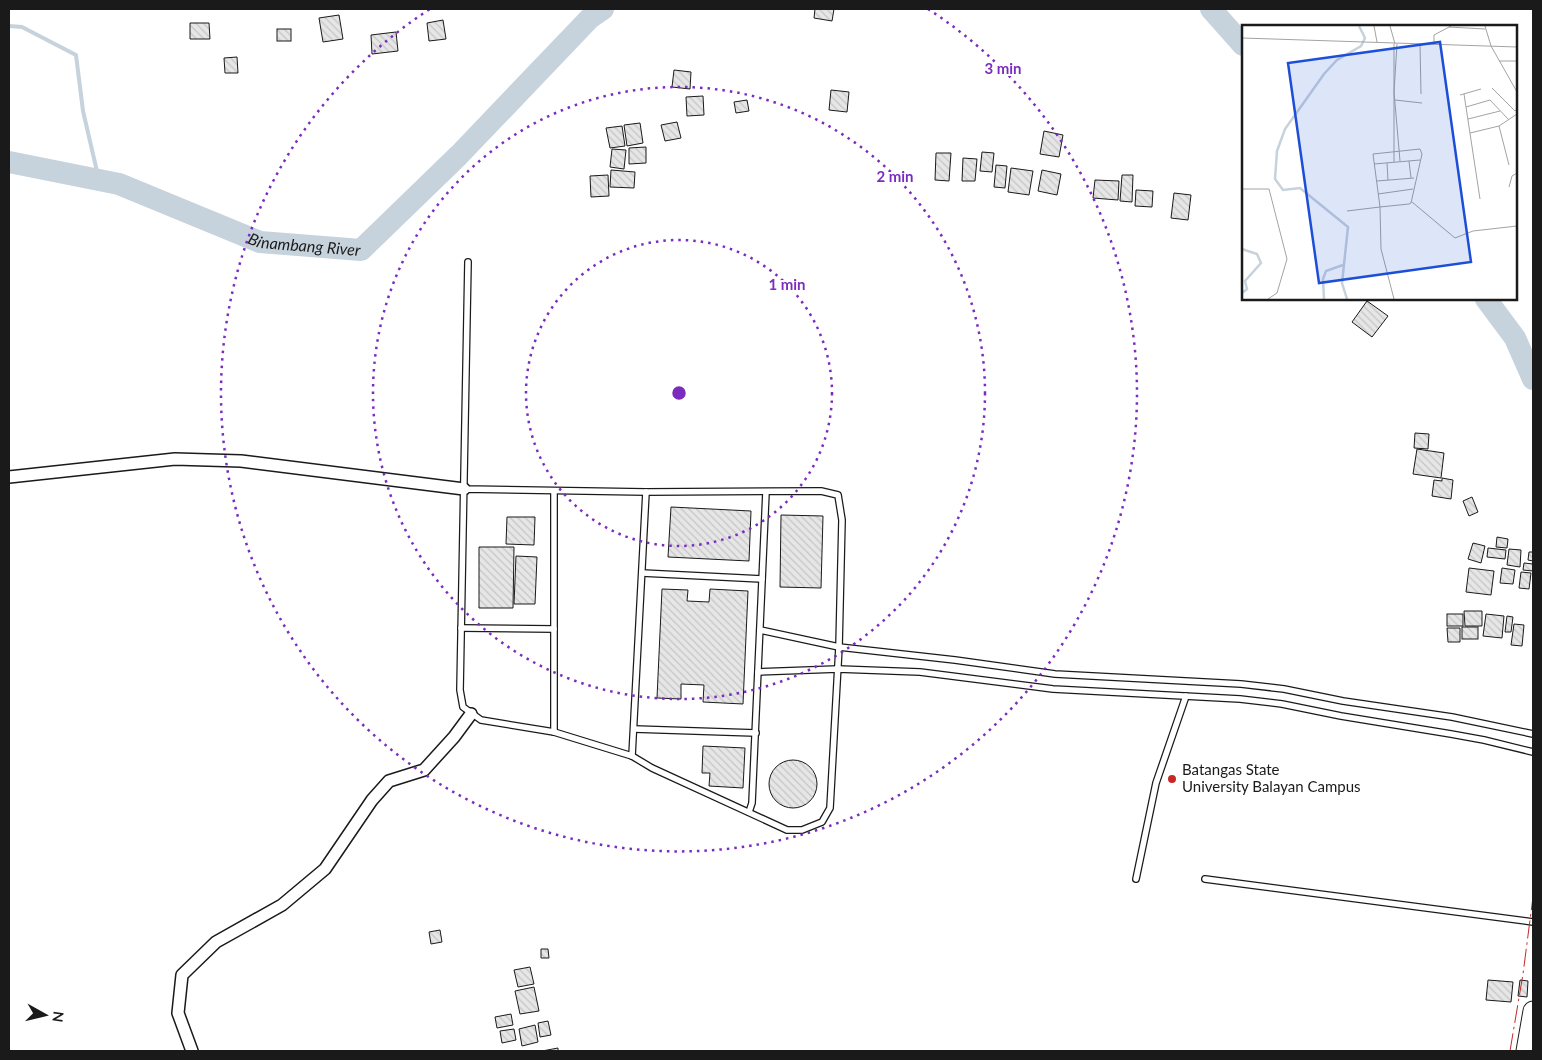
<svg xmlns="http://www.w3.org/2000/svg" width="1542" height="1060" font-family="Lato,sans-serif">
  <defs>
    <pattern id="building-back-hatch" width="6" height="6" patternUnits="userSpaceOnUse" patternTransform="scale(1.25)"><rect width="6" height="6" fill="#e6e6e6"/><path d="M-1 5l2 2M0 0l6 6M5-1l2 2" fill="none" stroke="#c5c5c5"/></pattern>
  </defs>
  <rect width="100%" height="100%" fill="#fff"/>
  <g fill="none" stroke-linecap="round" stroke-linejoin="round">
    <polyline stroke="#c6d2dc" stroke-width="4" points="9,26 22,27 76,55 83,111 99,180"/>
    <g stroke="#c6d2dc" stroke-width="22">
      <polyline points="1211,9 1243,45"/>
      <path id="s1" d="M9 162 119 184 260 242 361 250 459 155 590 18 603 9"/>
      <polyline points="1486,299 1515,338 1533,379"/>
    </g>
  </g>
  <g fill="url(#building-back-hatch)" stroke="#1a1a1a">
    <polygon points="815,9 834,9 832,21 814,18"/>
    <polygon points="339,15 343,39 323,42 319,18"/>
    <polygon points="443,20 446,39 429,41 427,23"/>
    <polygon points="190,23 209,23 210,39 190,39"/>
    <rect x="277" y="29" width="14" height="12"/>
    <polygon points="396,32 398,51 372,54 371,35"/>
    <polygon points="237,57 238,73 225,73 224,58"/>
    <polygon points="674,70 691,72 690,89 672,87"/>
    <polygon points="831,90 849,92 847,112 829,110"/>
    <polygon points="703,96 704,115 687,116 686,97"/>
    <polygon points="747,100 749,111 736,113 734,102"/>
    <polygon points="677,122 681,138 665,141 661,125"/>
    <polygon points="640,123 643,143 627,146 624,125"/>
    <polygon points="622,126 625,146 610,148 606,128"/>
    <polygon points="1044,131 1063,135 1059,157 1040,154"/>
    <polygon points="646,147 646,163 629,164 629,148"/>
    <polygon points="612,149 626,150 624,169 610,167"/>
    <polygon points="982,152 994,153 992,172 980,171"/>
    <polygon points="936,153 951,153 949,181 935,180"/>
    <polygon points="963,158 977,159 975,181 962,181"/>
    <polygon points="996,165 1007,166 1005,188 994,187"/>
    <polygon points="1011,168 1033,171 1029,195 1008,192"/>
    <polygon points="611,170 635,172 634,188 610,187"/>
    <polygon points="1042,170 1061,174 1057,195 1038,191"/>
    <polygon points="608,175 609,196 591,197 590,176"/>
    <polygon points="1122,175 1133,175 1132,202 1120,201"/>
    <polygon points="1095,180 1119,181 1118,200 1093,198"/>
    <polygon points="1136,190 1153,191 1152,207 1135,206"/>
    <polygon points="1174,193 1191,195 1188,220 1171,218"/>
    <polygon points="1367,301 1388,316 1372,337 1352,322"/>
    <polygon points="1415,433 1429,434 1428,449 1414,448"/>
    <polygon points="1417,449 1444,453 1441,478 1413,474"/>
    <polygon points="1442,478 1453,480 1451,499 1432,496 1434,480 1442,481"/>
    <polygon points="1472,497 1478,512 1469,516 1463,501"/>
    <polygon points="671,507 751,511 749,561 668,557"/>
    <polygon points="781,515 823,516 821,588 780,587"/>
    <polygon points="507,517 535,517 534,545 506,544"/>
    <polygon points="1497,537 1508,539 1507,548 1496,547"/>
    <polygon points="1473,543 1485,546 1481,563 1468,559"/>
    <polygon points="479,547 514,547 513,608 479,608"/>
    <polygon points="1488,548 1506,550 1505,559 1487,557"/>
    <polygon points="1509,549 1521,550 1520,567 1507,565"/>
    <polygon points="1529,552 1533,552 1533,561 1528,560"/>
    <polygon points="516,556 537,557 535,604 514,604"/>
    <polygon points="1524,563 1533,564 1533,571 1523,570"/>
    <polygon points="1469,568 1494,571 1491,595 1466,592"/>
    <polygon points="1502,568 1515,570 1513,584 1500,583"/>
    <polygon points="1521,572 1531,573 1529,589 1519,588"/>
    <polygon points="662,589 688,590 687,601 709,602 710,589 748,591 743,704 703,702 704,685 681,684 681,699 657,698"/>
    <polygon points="1464,611 1482,611 1482,626 1465,626"/>
    <rect x="1447" y="614" width="16" height="12"/>
    <polygon points="1486,614 1504,616 1502,638 1483,636"/>
    <polygon points="1507,616 1513,617 1511,632 1505,632"/>
    <polygon points="1514,624 1524,625 1522,646 1511,645"/>
    <rect x="1462" y="627" width="16" height="12"/>
    <polygon points="1447,628 1460,628 1460,642 1448,642"/>
    <polygon points="703,746 745,748 743,788 709,786 710,773 702,773"/>
    <circle cx="793" cy="784" r="24"/>
    <polygon points="440,930 442,942 431,944 429,932"/>
    <polygon points="541,949 548,949 549,958 541,958"/>
    <polygon points="530,967 534,984 518,987 514,970"/>
    <polygon points="1488,980 1513,982 1511,1002 1486,1000"/>
    <polygon points="1520,980 1528,981 1527,997 1518,996"/>
    <polygon points="534,987 539,1011 520,1014 515,991"/>
    <polygon points="511,1014 513,1025 497,1028 495,1017"/>
    <polygon points="548,1021 551,1035 540,1037 538,1023"/>
    <polygon points="535,1025 538,1042 522,1046 519,1029"/>
    <polygon points="514,1029 516,1040 502,1043 500,1031"/>
    <polygon points="558,1048 558,1051 542,1051"/>
  </g>
  <g fill="none" stroke-linecap="round" stroke-linejoin="round">
    <defs>
      <g id="service">
        <polyline points="464,489 646,492 821,491 838,495 842,520 839,647 830,808 822,822 802,830 787,830 652,768 632,756 554,732 481,720 463,707 460,690 468,262"/>
        <polyline points="642,573 762,579"/>
        <polyline points="461,628 554,629"/>
        <polyline points="760,630 839,647 955,660 1055,674 1241,684 1284,689 1343,701 1452,717 1533,734"/>
        <polyline points="758,672 838,669 920,672 1053,689 1240,699 1282,704 1341,716 1451,734 1484,740 1533,752"/>
        <polyline points="634,729 756,733"/>
        <polyline points="554,732 554,491"/>
        <polyline points="632,756 646,492"/>
        <polyline points="749,812 752,803 766,492"/>
        <polyline points="1136,879 1156,783 1186,696"/>
        <polyline points="1205,879 1533,922"/>
      </g>
      <g id="minor">
        <polyline points="9,477 175,459 241,461 464,489"/>
        <polyline points="192,1051 178,1013 182,975 216,942 282,905 325,869 372,800 389,781 424,770 454,737 471,714"/>
      </g>
      <polyline id="primary" points="1526,1051 1533,1011"/>
    </defs>
    <use href="#service" stroke="#1a1a1a" stroke-width="8"/>
    <use href="#minor" stroke="#1a1a1a" stroke-width="14"/>
    <use href="#primary" stroke="#1a1a1a" stroke-width="21"/>
    <use href="#service" stroke="#fff" stroke-width="5.5"/>
    <use href="#minor" stroke="#fff" stroke-width="11"/>
    <use href="#primary" stroke="#fff" stroke-width="19"/>
    <polyline stroke="#c62828" stroke-width="1" stroke-dasharray="18 4 2.5 4" stroke-linecap="butt" points="1510,1051 1523,974 1533,897"/>
  </g>
  <g fill="none" stroke="#7b2cbf" stroke-width="2.5" stroke-dasharray="2.5 5">
    <circle cx="679" cy="393" r="153"/>
    <circle cx="679" cy="393" r="306"/>
    <path d="M928 9A458 458 0 1 1 430 9"/>
  </g>
  <circle fill="#c62828" stroke="#fff" stroke-width="2" cx="1172" cy="779" r="5"/>
  <g text-anchor="middle" stroke-width="4" stroke-linejoin="round" paint-order="stroke">
    <g font-size="15" fill="#1a1a1a" stroke="#fff" text-anchor="start">
      <text x="1182" y="775">Batangas State<tspan x="1182" dy="17">University Balayan Campus</tspan></text>
    </g>
    <g font-size="16" font-style="italic" fill="#1a1a1a" stroke="#fff">
      <text dy="6" stroke="none"><textPath href="#s1" startOffset="309">Binambang River</textPath></text>
    </g>
  </g>
  <g transform="translate(1242 25)">
    <rect width="275" height="275" fill="#fff"/>
    <path fill="none" stroke="#c6d2dc" stroke-width="2.5" d="M0 224 15 229 19 238 3 256 5 264 0 268M82 274 81 254 84 246 101 240M105 274 100 258 106 202 58 163 41 165 33 154 35 126 43 104 82 49 95 35 119 21 123 13 117 1"/>
    <path fill="none" stroke="#a3a3a3" stroke-width="1" d="M132 1 135 17M148 1 153 19M243 1 249 21 275 67M207 2 243 4M0 13 275 22M152 19V137M155 19 152 67 158 136M178 19 179 69M192 19V10L209 1M257 36H275M250 63 273 86 275 84M222 69 238 174M218 70 239 64M153 75 180 78M224 82 248 75 267 95M226 94 258 86M257 101 267 140M228 108 257 101 275 89M167 136 169 153M145 138 146 155M132 139 178 135M135 156 172 153M267 162 270 151 275 148M0 164H27L45 234 35 268 26 274M136 169 171 164M170 177 213 213 231 206 275 201M105 186 138 182 167 179 169 178 180 129 178 124 131 129 138 182 139 224 152 274"/>
    <path fill="#1d4ed8" fill-opacity="0.15" stroke="#1d4ed8" stroke-width="2.5" d="M198 17 229 237 77 258 46 38Z"/>
    <rect width="275" height="275" fill="none" stroke="#1a1a1a" stroke-width="2.5"/>
  </g>
  <circle cx="679" cy="393" r="8" fill="#7b2cbf" stroke="#fff" stroke-width="2.5"/>
  <g font-size="15" text-anchor="middle" font-weight="bold" fill="#7b2cbf" stroke="#fff" stroke-width="4" stroke-linejoin="round" paint-order="stroke">
    <text x="1003" y="74">3 min</text>
    <text x="895" y="182">2 min</text>
    <text x="787" y="290">1 min</text>
  </g>
  <rect width="1542" height="1060" fill="none" stroke="#1a1a1a" stroke-width="20"/>
  <g transform="translate(45 1015) rotate(98)" stroke="#ffffff" stroke-width="4" paint-order="stroke">
  <path d="M0-4L9 19L0 12L-9 19Z" fill="#1a1a1a"/>
  <text y="-8" font-size="14" font-weight="bold" text-anchor="middle" fill="#1a1a1a">N</text>
  </g>
</svg>
